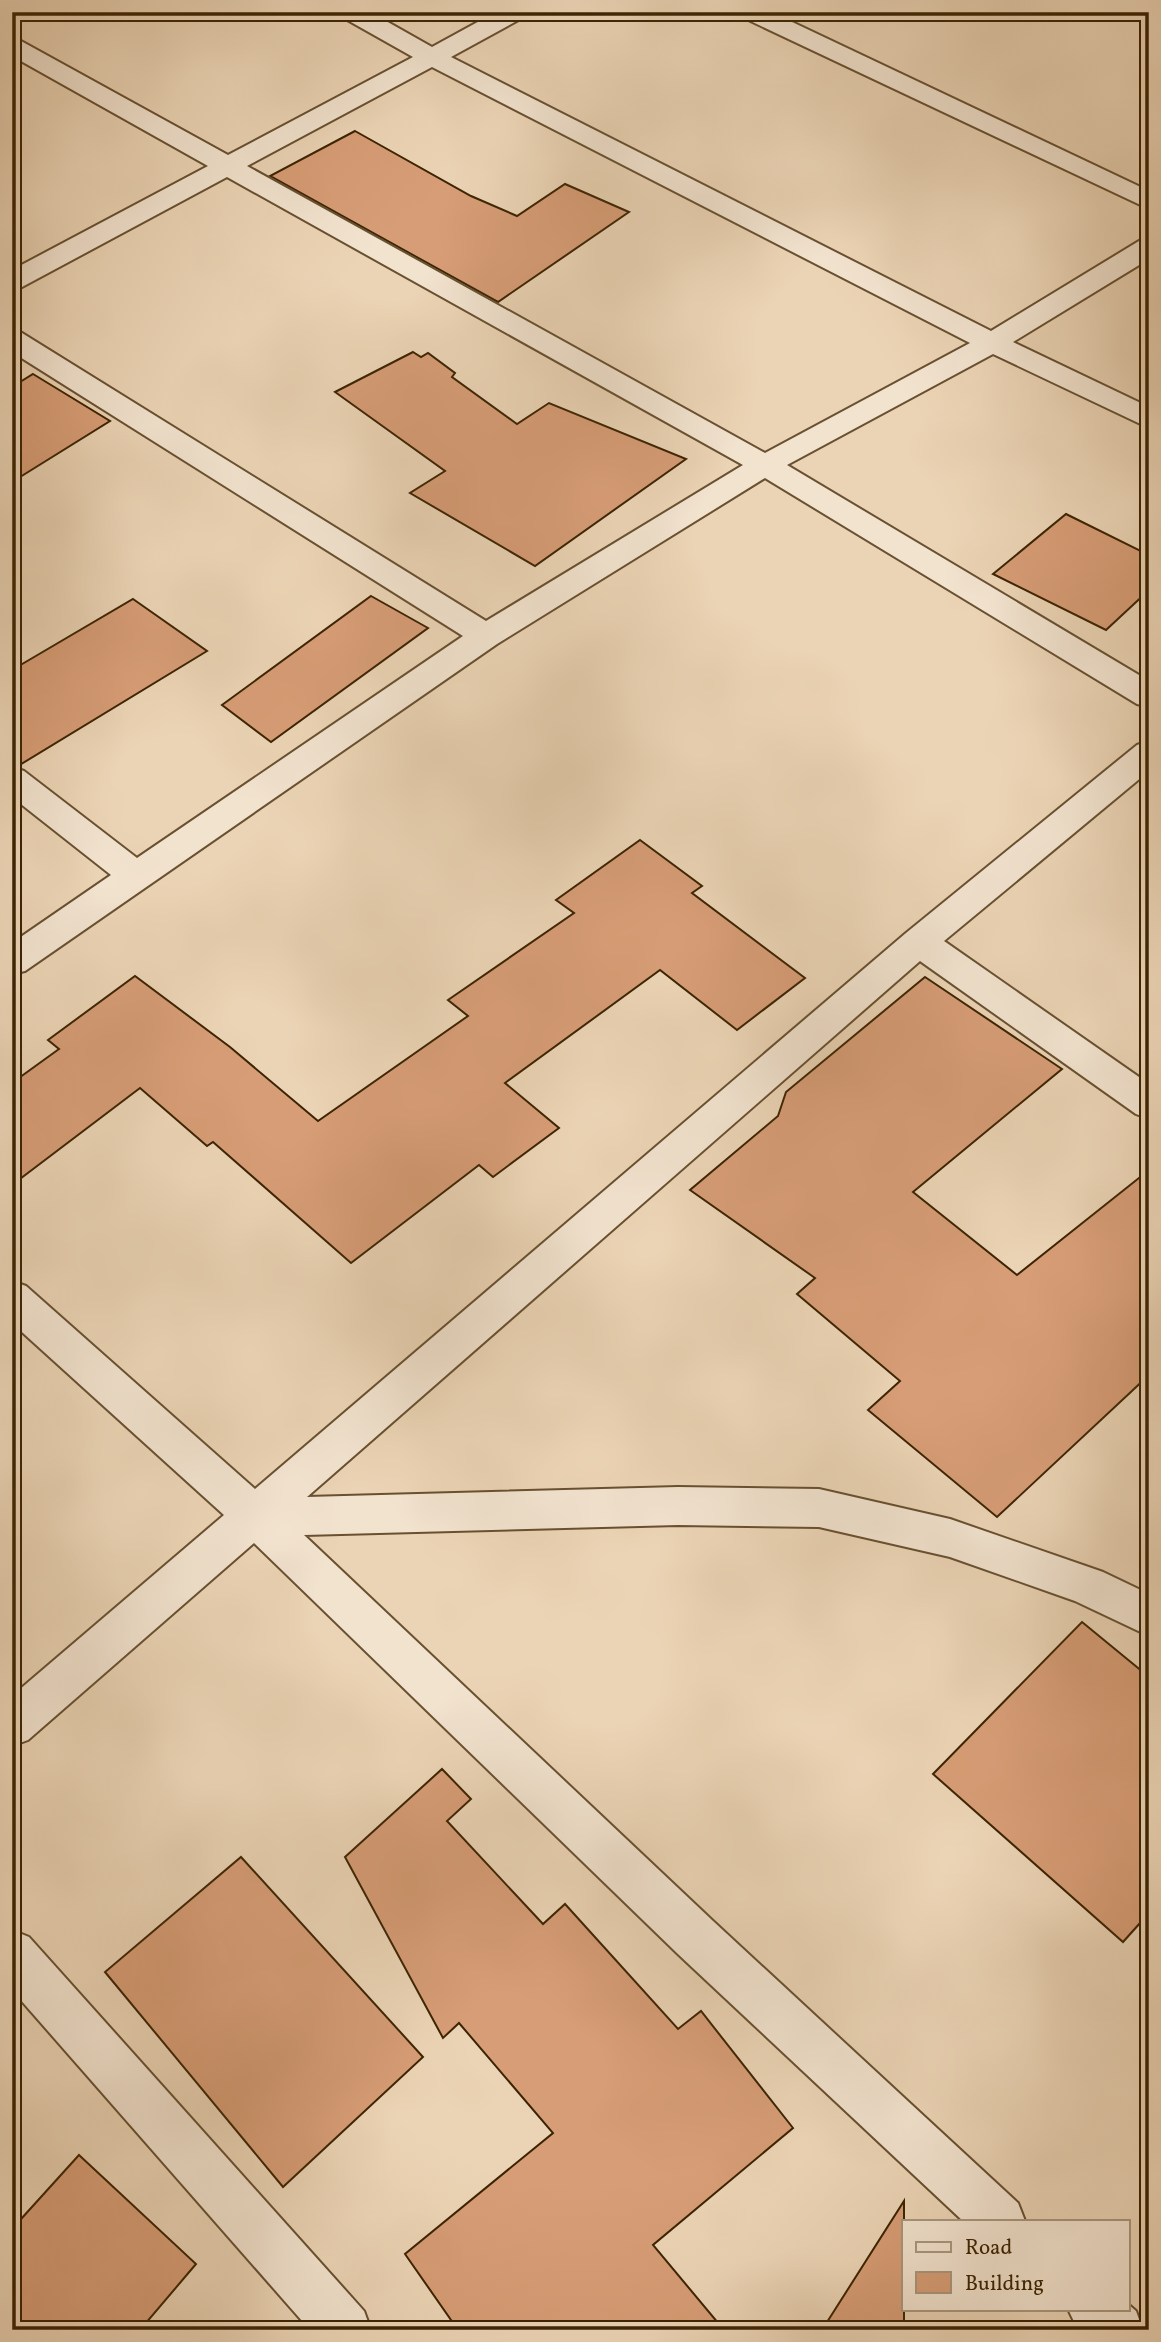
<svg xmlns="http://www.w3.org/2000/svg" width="1161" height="2342" font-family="Vollkorn,serif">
  <rect width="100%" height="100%" fill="#ebd4b5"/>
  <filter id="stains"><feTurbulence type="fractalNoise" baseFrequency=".00286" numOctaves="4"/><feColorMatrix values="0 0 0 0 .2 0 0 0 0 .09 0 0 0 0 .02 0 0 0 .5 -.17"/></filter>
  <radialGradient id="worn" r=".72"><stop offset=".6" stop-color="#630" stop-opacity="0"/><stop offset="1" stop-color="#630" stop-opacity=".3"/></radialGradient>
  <g fill="#d79d76" stroke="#3c2403" stroke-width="2">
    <polygon points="355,131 471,196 517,216 565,184 629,212 498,302 270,176"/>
    <polygon points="413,352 421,357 428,353 455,373 452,377 517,424 549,403 686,459 535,566 410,493 445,471 335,392"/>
    <polygon points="33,374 110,421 12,482 12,387"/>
    <polygon points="1066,514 1149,555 1149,590 1106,630 993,574"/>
    <polygon points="371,596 428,628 271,742 222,705"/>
    <polygon points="133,599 207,651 18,766 12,765 12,670"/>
    <polygon points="640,840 702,886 692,893 805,978 737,1030 660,970 505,1083 559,1128 493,1177 479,1165 351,1263 213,1142 207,1146 140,1088 12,1185 12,1083 59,1049 48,1040 135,976 230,1047 318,1121 468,1016 448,1000 574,913 556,900"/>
    <polygon points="925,977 1062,1069 913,1192 1017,1275 1149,1170 1149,1375 997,1517 868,1410 900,1381 797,1294 815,1278 690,1190 778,1116 786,1092"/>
    <polygon points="1082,1622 1149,1677 1149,1913 1123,1942 933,1774"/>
    <polygon points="442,1769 471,1799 447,1821 543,1924 565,1904 678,2029 701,2011 793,2128 653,2245 724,2330 458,2330 405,2254 553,2133 459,2023 443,2038 345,1857"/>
    <polygon points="241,1857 423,2057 283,2187 105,1972"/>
    <polygon points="79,2155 196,2264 140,2330 12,2330 12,2229"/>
    <polygon points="904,2201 904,2330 822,2330"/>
  </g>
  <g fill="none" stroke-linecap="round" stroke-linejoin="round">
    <defs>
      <g id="minor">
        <path d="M339 12H370L432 47 496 12H527L524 17 451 57 991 331 1139 241 1149 239V259L1013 342 1149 407V428L993 354 787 465 1149 681V707L1137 704 765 478 497 644 25 971 12 974V943L111 875 12 797V767L24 771 137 858 463 636 12 352V330L22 333 486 621 743 465 227 177 22 287 12 289V270L208 166 12 56V39L21 41 228 155 413 57 342 17ZM432 67 970 343 765 453 247 166Z"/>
        <polygon points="739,12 771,12 1149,191 1149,209 742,17"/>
        <polygon points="1149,741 1149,771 944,941 1149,1084 1149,1119 1136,1114 920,961 307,1497 678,1487 819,1489 950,1519 1103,1572 1149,1594 1149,1636 1075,1601 950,1557 819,1527 678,1525 304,1535 713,1921 1018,2203 1025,2221 963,2221 679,1955 254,1543 28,1740 12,1746 12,1696 224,1515 12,1323 12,1281 26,1286 255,1489 906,933 1137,745"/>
        <polygon points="12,1930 29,1937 364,2311 371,2330 310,2330 12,1990"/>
        <polygon points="1128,2304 1136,2311 1143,2330 1078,2330 1068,2309 1128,2309"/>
      </g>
    </defs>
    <use href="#minor" stroke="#685030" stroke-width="4"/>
    <use href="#minor" fill="#f2e3cf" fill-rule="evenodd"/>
  </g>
  <rect width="1161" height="2342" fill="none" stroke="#ebd4b5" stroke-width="42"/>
  <rect x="14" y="14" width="1133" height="2314" fill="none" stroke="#3c2403" stroke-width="3.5"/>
  <rect x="21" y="21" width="1119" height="2300" fill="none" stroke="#3c2403" stroke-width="2"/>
  <rect x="902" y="2220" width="228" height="91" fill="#f2e3cf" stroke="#a9977d" stroke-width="2"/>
  <rect x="916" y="2242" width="35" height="10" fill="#f2e3cf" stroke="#a9977d" stroke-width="2"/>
  <text x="965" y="2254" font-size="21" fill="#3c2403">Road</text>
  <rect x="916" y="2272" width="35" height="21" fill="#d79d76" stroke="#a9977d" stroke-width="2"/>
  <text x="965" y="2290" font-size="21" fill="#3c2403">Building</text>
  <rect width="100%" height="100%" filter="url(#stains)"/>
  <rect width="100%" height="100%" fill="url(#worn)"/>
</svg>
